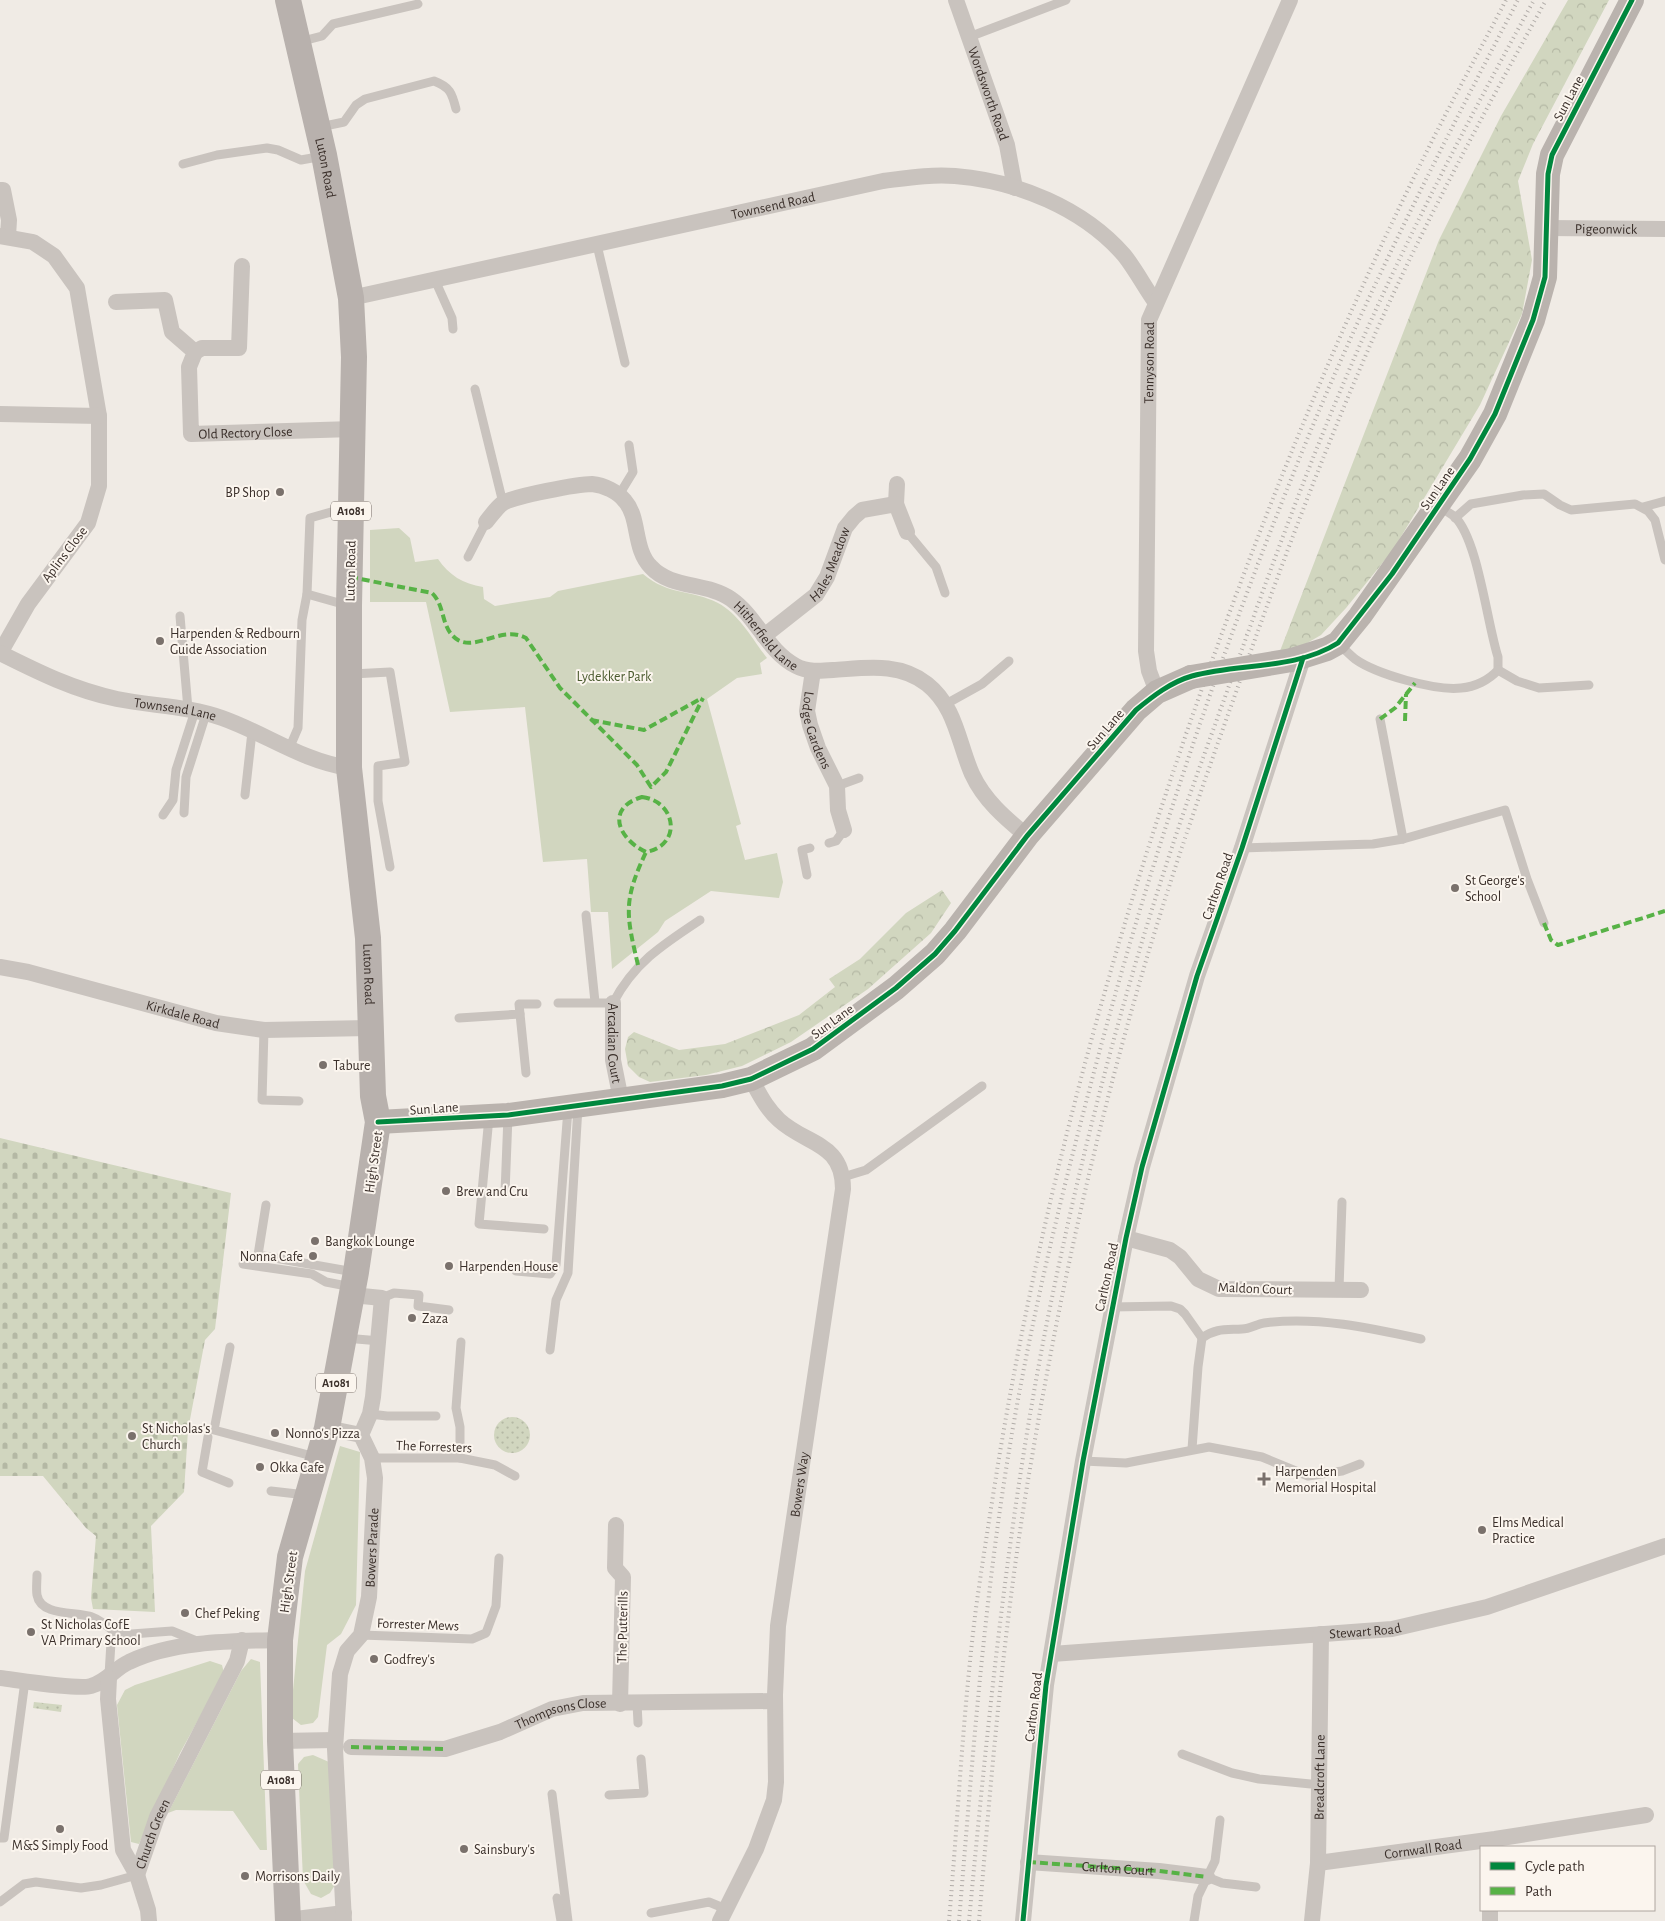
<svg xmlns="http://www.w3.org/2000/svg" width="1665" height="1921" font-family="'Alegreya Sans',sans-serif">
  <defs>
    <pattern id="grass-dots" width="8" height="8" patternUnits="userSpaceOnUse" patternTransform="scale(1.25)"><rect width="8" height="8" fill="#d1d6bf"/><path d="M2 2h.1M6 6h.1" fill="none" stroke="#b4b8a4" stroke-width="1.8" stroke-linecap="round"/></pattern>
    <pattern id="forest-crowns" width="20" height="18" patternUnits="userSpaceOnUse" patternTransform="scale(1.25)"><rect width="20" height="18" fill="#d1d6bf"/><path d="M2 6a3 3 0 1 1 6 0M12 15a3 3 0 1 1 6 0" fill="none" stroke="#b4b8a4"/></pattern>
    <pattern id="cemetery-stones" width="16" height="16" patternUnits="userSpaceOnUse" patternTransform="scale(1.25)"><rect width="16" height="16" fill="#d1d6bf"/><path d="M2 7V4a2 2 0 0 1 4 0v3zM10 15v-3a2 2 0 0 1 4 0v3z" fill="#b4b8a4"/></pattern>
  </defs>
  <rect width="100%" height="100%" fill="#f0ebe5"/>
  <g fill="url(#grass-dots)">
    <circle cx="512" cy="1435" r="18"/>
    <polygon points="34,1702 62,1705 61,1712 33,1708"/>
  </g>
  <g fill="url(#forest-crowns)">
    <polygon points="1568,0 1609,0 1533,144 1518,181 1532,260 1522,314 1480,405 1393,550 1346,608 1321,635 1302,646 1280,651 1439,240 1501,116"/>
    <polygon points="942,890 951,903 931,933 868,989 791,1042 742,1066 706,1075 650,1082 639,1077 628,1066 625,1049 628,1037 634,1032 679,1050 725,1044 799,1015 835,987 829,979 860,959 906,913"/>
  </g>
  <polygon fill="url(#cemetery-stones)" points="0,1138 231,1193 215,1329 205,1340 188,1430 184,1492 151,1526 155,1612 93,1609 91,1598 96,1536 86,1528 43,1476 0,1476"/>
  <g fill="#d1d6bf">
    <path d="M399 528 410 538 415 562 438 559C449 575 463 584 483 587L484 599 495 606 550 597 558 591 643 574C669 596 691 589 718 603 739 614 753 640 767 658L760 663 762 674 737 678 707 699 741 824 736 826 745 860 777 853 783 882 779 898 711 891 665 921 658 932 612 969 608 912H591L587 859 543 862 525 707 450 712 426 602H370V530Z"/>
    <polygon points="340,1446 360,1452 356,1605 341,1634 327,1645 318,1717 313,1723 301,1725 292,1718 291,1710 305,1571"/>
    <polygon points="251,1659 260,1662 267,1850 260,1850 233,1811 176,1810 168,1813 241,1671"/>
    <polygon points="210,1661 222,1665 224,1673 180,1753 139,1844 131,1842 117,1705 125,1690 135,1685"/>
    <polygon points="313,1755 329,1762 335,1885 330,1893 321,1898 311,1894 303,1880 298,1764 304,1757"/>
  </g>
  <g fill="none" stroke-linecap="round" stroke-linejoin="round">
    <g stroke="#c9c3be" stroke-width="9">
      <polyline points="969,37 1066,0"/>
      <polyline points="299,42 322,36 333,24 418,4"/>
      <path d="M320 127 344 122 356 105 365 99 434 81C450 87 452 93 456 109"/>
      <polyline points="183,164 217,155 267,148 278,150 301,160 323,156"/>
      <polyline points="597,245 625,363"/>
      <polyline points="435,280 452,318 453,329"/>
      <polyline points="475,389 503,503"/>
      <polyline points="619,495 633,472 629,445"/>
      <polyline points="1643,507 1665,501"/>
      <polyline points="1455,518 1471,504 1523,495 1544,494 1560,505 1571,510 1635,504 1648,511 1655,520 1665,560"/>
      <polyline points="907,532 936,567 945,593"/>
      <polyline points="468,557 486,522"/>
      <polyline points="346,605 307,594 310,518 349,507"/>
      <polyline points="180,616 188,709"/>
      <path d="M1338 643C1343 648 1349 654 1355 659 1376 674 1435 691 1461 688 1475 687 1489 680 1498 670V657C1487 623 1478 540 1455 517 1450 513 1444 510 1439 506"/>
      <polyline points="1498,670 1517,681 1539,688 1589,685"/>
      <polyline points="352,674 390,672 405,762 378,766 378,801 390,867"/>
      <polyline points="946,704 982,684 1009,661"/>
      <polyline points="1380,719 1403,839"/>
      <polyline points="289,749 298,728 302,620 307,594"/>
      <polyline points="837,786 859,778"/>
      <polyline points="245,795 252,732"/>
      <polyline points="184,813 186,777 206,714"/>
      <polyline points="163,815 173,800 176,770 195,711"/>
      <polyline points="829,843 836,841 844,830"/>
      <polyline points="1242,848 1373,844 1403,839 1505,810 1527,879 1544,923"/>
      <polyline points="807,875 802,850 810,848"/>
      <polyline points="586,915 595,1002"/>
      <path d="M558 1003H613C634 963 662 945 700 920"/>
      <polyline points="520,1014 526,1073"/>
      <polyline points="459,1018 520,1014 519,1004 537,1004"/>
      <polyline points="264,1030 262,1100 299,1101"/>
      <polyline points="489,1117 479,1224 544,1229"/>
      <polyline points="843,1177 866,1170 982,1086"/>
      <polyline points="505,1193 508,1116"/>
      <polyline points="266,1205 258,1255 354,1272"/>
      <polyline points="243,1264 312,1274 326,1282 352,1287"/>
      <polyline points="516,1271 550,1274 556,1265 568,1109"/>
      <polyline points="1339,1289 1342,1202"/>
      <polyline points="382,1298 394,1293 419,1295 418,1306 449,1310"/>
      <polyline points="1111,1307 1171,1306 1180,1309 1185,1314 1202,1338"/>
      <polyline points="345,1338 380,1341"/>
      <polyline points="230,1347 214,1430 316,1457"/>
      <polyline points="550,1350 556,1300 568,1273 578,1107"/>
      <polyline points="370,1414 387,1416 436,1416"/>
      <polyline points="208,1437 202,1472 229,1483"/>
      <path d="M1192 1449 1198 1367 1202 1338C1216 1328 1226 1330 1242 1329 1250 1329 1257 1324 1264 1323 1316 1316 1371 1328 1421 1339"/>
      <polyline points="372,1458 460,1458 495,1465 515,1476"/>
      <polyline points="460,1458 460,1427 456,1408 461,1342"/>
      <polyline points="1083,1461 1126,1463 1209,1447 1262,1457 1308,1476 1342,1471 1360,1464"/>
      <polyline points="271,1491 306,1495"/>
      <path d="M37 1575C37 1581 36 1589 37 1595 41 1617 77 1611 92 1617 101 1620 111 1629 118 1635"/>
      <polyline points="361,1635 472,1639 486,1633 496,1606 499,1558"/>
      <polyline points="109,1675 111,1642 118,1635 172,1631 199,1642"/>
      <polyline points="637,1703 638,1723"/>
      <polyline points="1182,1754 1232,1773 1259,1779 1321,1785"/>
      <polyline points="552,1794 568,1921"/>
      <polyline points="609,1795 644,1793 641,1759"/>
      <polyline points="0,1838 4,1838 25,1681"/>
      <polyline points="1207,1877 1222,1883 1256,1887"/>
      <polyline points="557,1898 561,1921"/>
      <polyline points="0,1902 24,1884 36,1882 81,1888 101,1885 137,1875"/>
      <polyline points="651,1913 709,1902 726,1909"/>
      <polyline points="1194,1921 1198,1896 1215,1861 1220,1820"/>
    </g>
    <g stroke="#c9c3be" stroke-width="16">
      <path id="s1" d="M956 0 1007 145 1015 188"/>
      <polyline points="0,190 3,190 9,220 8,236"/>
      <path id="s2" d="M1546 228 1665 229"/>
      <polyline points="0,236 33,242 54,256 77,288 99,416 99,486 88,523 28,604 0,653"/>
      <path id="s3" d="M351 298 883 181C907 178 931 174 955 176 1017 181 1083 208 1124 255 1136 270 1145 288 1156 303"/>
      <path id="s4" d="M116 302 165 300 172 332 195 352 189 367 191 434 353 429"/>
      <polyline points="195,352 202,348 239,348 242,266"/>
      <polyline points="0,414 99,416"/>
      <polyline points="896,504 897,484"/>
      <path id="s5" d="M486 522C491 516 497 507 503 503 515 496 578 484 592 484 604 485 618 492 625 501 640 518 633 549 651 567 671 589 707 582 731 599 757 617 767 651 796 666 807 672 820 671 833 670 866 668 899 662 927 684 956 707 958 742 972 774 984 800 1005 818 1027 836"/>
      <path id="s6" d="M764 636 816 595 827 577 845 528 854 517 862 510 896 504 907 532"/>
      <path id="s7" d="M0 653C38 672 74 690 117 699 152 706 188 706 222 718 267 734 300 760 349 768"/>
      <path id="s8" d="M813 671 807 711 810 725 818 748 837 786 838 810 844 830"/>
      <path id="s9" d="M1157 692 1149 671 1146 651 1149 320 1290 0"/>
      <path id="s10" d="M0 967 28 972 216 1023 264 1030 369 1028"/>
      <path id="s11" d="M613 1003V1060L621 1100"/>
      <polyline points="1126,1238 1170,1250 1180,1257 1198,1279 1219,1289 1361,1290"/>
      <polyline points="327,1428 361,1435"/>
      <polyline points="616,1525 615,1568 623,1577 620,1704"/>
      <path id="s12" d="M1052 1654 1392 1629 1487 1607 1665 1546"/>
      <path d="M0 1678C17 1680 79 1690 91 1686 107 1682 115 1668 129 1662 172 1641 233 1641 280 1640"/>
      <polyline points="109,1678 108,1699 123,1850 137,1875 148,1910 149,1921"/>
      <polyline points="280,1741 335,1740"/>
      <path id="s13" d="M351 1747 445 1749 500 1732 552 1709 583 1703 775 1701"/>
      <polyline points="1028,1862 1159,1871 1207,1877"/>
      <path id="s14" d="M1318 1863 1495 1839 1646 1815"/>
      <path id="s15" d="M137 1875 157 1817 237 1661 242 1640"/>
      <polyline points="288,1920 344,1913"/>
      <path id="s16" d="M344 1921 335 1749 340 1674 347 1651 361 1635 369 1597 375 1478 372 1458 361 1435 370 1414 373 1397 382 1298 352 1295"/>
      <path id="s17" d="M720 1921 756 1849 774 1800 776 1782 775 1695 778 1626 843 1189C843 1142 806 1145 779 1120 766 1108 760 1095 751 1079"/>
      <polyline points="1023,1921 1046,1685 1083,1461 1126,1238 1142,1167 1197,976 1242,848 1303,658"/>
      <path id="s18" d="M1312 1921 1318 1863 1321 1634"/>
      <polyline points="1490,1921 1490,1910"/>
    </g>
    <g stroke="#bab3ae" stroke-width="24">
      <polyline points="1292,660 1327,649 1338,643 1360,616 1470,459 1495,414 1533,320 1545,277 1548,174 1552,155 1632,0"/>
      <polyline points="378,1122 508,1115 722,1086 751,1079 813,1049 896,988 935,954 955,931 1027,836 1136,710 1157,692 1191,677"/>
    </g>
    <path stroke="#b8b1ad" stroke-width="26" id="s19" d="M288 0 324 155 351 298 354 357 349 606V768L368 938 373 1096 378 1122 356 1272 327 1428 290 1557 280 1640V1741L288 1921"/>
    <g stroke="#b1aca8" stroke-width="4" stroke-dasharray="1 4" stroke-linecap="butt">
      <path d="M949 1921C958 1817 963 1712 976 1608 983 1558 991 1508 999 1458 1045 1182 1121 910 1217 647 1279 475 1349 306 1431 143 1455 95 1481 48 1506 0"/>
      <path d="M959 1921C972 1766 983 1611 1008 1457 1028 1334 1057 1212 1089 1091 1145 876 1216 664 1300 457 1363 300 1440 149 1518 0"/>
      <path d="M969 1921C989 1709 1010 1497 1054 1288 1085 1139 1124 992 1172 847 1192 786 1215 726 1236 666 1278 548 1321 430 1373 316 1422 208 1477 104 1534 0"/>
      <path d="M979 1921C992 1766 1005 1610 1032 1457 1058 1304 1091 1152 1134 1002 1167 885 1208 770 1249 656 1289 544 1331 433 1379 325 1429 214 1487 107 1546 0"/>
    </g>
    <polyline stroke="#bab3ae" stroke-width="24" points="1191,677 1292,660"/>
    <g stroke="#57b246" stroke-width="4" stroke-dasharray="8 4" stroke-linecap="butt">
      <path d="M350 577 432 593C446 606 440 629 458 640 477 651 502 625 526 638L560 688 637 765 651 787 666 772 703 698"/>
      <polyline points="1380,719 1395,708 1415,683"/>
      <polyline points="591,720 644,730 702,698"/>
      <polyline points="1405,721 1406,694"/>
      <path d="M642 797C676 801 683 845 646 852 618 839 605 808 642 797Z"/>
      <polyline points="1544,923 1551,940 1558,945 1665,911"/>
      <path d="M638 965C626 914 623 901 646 852"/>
      <polyline points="351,1747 445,1749"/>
      <path id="s20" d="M1028 1862 1159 1871 1207 1877"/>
    </g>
    <defs>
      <g id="cycleway">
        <path d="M378 1122 508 1115 722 1086 751 1079 813 1049 896 988 935 954 955 931 1027 836 1136 710C1153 696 1171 682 1192 676 1240 663 1295 670 1338 643L1392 574 1470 459 1495 414 1533 320 1545 277 1548 174 1552 155 1632 0"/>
        <polyline points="1023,1921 1046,1685 1083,1461 1126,1238 1142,1167 1197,976 1242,848 1303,658"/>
      </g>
    </defs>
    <use href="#cycleway" stroke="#fbf5ee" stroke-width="8"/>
    <use href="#cycleway" stroke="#00873e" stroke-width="5"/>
  </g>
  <g fill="#7a716c" stroke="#fbf5ee" stroke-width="2">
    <circle cx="280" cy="492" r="5"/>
    <circle cx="160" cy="641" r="5"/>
    <circle cx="1455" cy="888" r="5"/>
    <circle cx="323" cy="1065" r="5"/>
    <circle cx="446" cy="1191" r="5"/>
    <circle cx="315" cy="1241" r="5"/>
    <circle cx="313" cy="1256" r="5"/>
    <circle cx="449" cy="1266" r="5"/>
    <circle cx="412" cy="1318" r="5"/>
    <circle cx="275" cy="1433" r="5"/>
    <circle cx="132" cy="1436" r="5"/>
    <circle cx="260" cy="1467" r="5"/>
    <path d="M1261.5 1471.5h5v5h5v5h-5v5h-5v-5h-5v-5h5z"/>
    <circle cx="1482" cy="1530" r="5"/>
    <circle cx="185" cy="1613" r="5"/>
    <circle cx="31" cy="1632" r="5"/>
    <circle cx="374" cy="1659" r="5"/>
    <circle cx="60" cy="1829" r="5"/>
    <circle cx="464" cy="1849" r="5"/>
    <circle cx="245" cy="1876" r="5"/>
  </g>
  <g text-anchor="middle" stroke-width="4" stroke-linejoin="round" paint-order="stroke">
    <g fill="#fbf5ee" stroke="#756b66" stroke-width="1">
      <rect x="331" y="501.5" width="40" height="19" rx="4"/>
      <rect x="316" y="1373.5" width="40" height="19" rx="4"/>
      <rect x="261" y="1770.5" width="40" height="19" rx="4"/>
    </g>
    <g font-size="12" font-weight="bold" fill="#3b302b">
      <text x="351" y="515">A1081</text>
      <text x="336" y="1387">A1081</text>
      <text x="281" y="1784">A1081</text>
    </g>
    <g font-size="14" fill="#3b302b" stroke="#fbf5ee">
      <text dy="5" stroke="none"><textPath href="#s1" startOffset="99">Wordsworth Road</textPath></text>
      <text transform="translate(1568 98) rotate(-62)" y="5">Sun Lane</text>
      <text dy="5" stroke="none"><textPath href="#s19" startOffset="172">Luton Road</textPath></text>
      <text dy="5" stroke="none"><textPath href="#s3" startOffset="432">Townsend Road</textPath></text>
      <text dy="5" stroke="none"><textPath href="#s2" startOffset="60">Pigeonwick</textPath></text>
      <text dy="5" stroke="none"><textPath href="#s9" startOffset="331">Tennyson Road</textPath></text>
      <text dy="5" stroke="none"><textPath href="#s4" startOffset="250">Old Rectory Close</textPath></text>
      <text transform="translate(1437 488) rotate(-55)" y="5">Sun Lane</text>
      <text transform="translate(64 554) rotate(-53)" y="5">Aplins Close</text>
      <text dy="5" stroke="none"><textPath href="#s6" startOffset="100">Hales Meadow</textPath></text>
      <text transform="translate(350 571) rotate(-89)" y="5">Luton Road</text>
      <text dy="5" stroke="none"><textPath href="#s5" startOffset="365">Hitherfield Lane</textPath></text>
      <text dy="5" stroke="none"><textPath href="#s7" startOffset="185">Townsend Lane</textPath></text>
      <text dy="5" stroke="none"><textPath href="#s8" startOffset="61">Lodge Gardens</textPath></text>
      <text transform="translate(1105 729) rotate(-49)" y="5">Sun Lane</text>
      <text transform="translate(1217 886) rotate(-71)" y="5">Carlton Road</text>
      <text dy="5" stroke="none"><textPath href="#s19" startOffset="982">Luton Road</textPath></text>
      <text dy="5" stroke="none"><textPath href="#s10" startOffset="189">Kirkdale Road</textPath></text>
      <text transform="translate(832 1021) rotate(-36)" y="5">Sun Lane</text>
      <text dy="5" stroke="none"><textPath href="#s11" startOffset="40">Arcadian Court</textPath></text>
      <text transform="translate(434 1108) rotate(-4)" y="5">Sun Lane</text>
      <text transform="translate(373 1162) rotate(-82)" y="5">High Street</text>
      <text transform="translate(1106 1277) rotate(-78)" y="5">Carlton Road</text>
      <text transform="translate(1255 1288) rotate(2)" y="5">Maldon Court</text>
      <text transform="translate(434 1446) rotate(2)" y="5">The Forresters</text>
      <text dy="5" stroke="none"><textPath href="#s17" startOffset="450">Bowers Way</textPath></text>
      <text dy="5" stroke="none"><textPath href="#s16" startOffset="381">Bowers Parade</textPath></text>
      <text transform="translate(288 1582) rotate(-82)" y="5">High Street</text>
      <text transform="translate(418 1624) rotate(2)" y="5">Forrester Mews</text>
      <text transform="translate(622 1627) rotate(-89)" y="5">The Putterills</text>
      <text dy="5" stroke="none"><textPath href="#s12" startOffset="314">Stewart Road</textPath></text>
      <text transform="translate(1033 1707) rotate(-83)" y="5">Carlton Road</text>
      <text dy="5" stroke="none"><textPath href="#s13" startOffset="216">Thompsons Close</textPath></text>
      <text dy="5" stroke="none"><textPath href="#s18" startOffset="144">Breadcroft Lane</textPath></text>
      <text dy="5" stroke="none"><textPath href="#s15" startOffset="44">Church Green</textPath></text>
      <text dy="5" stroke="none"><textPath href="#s14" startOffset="106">Cornwall Road</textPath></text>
      <text dy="5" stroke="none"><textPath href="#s20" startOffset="90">Carlton Court</textPath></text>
    </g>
    <g font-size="14" fill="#3b302b" stroke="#fbf5ee" text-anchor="start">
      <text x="270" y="497" text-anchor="end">BP Shop</text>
      <text x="170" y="638">Harpenden &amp; Redbourn<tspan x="170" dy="16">Guide Association</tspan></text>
      <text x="1465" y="885">St George's<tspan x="1465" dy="16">School</tspan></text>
      <text x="333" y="1070">Tabure</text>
      <text x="456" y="1196">Brew and Cru</text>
      <text x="325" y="1246">Bangkok Lounge</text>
      <text x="303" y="1261" text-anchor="end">Nonna Cafe</text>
      <text x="459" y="1271">Harpenden House</text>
      <text x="422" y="1323">Zaza</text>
      <text x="142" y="1433">St Nicholas's<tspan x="142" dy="16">Church</tspan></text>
      <text x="285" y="1438">Nonno's Pizza</text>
      <text x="270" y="1472">Okka Cafe</text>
      <text x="1275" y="1476">Harpenden<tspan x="1275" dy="16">Memorial Hospital</tspan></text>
      <text x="1492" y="1527">Elms Medical<tspan x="1492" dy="16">Practice</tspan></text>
      <text x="195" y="1618">Chef Peking</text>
      <text x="41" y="1629">St Nicholas CofE<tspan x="41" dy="16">VA Primary School</tspan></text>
      <text x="384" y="1664">Godfrey's</text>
      <text x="60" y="1850" text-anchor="middle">M&amp;S Simply Food</text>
      <text x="474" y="1854">Sainsbury's</text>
      <text x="255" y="1881">Morrisons Daily</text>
    </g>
    <g font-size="14" fill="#4a5a2e" stroke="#fbf5ee">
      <text x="614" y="681">Lydekker Park</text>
    </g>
  </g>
  <rect x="1480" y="1846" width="175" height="65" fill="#fbf5ee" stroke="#aea6a0"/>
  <rect x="1490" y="1862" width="25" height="8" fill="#00873e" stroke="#aea6a0"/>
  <text x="1525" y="1871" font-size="15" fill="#3b302b">Cycle path</text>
  <rect x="1490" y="1887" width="25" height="8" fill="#57b246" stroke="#aea6a0"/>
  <text x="1525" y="1896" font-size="15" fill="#3b302b">Path</text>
</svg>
